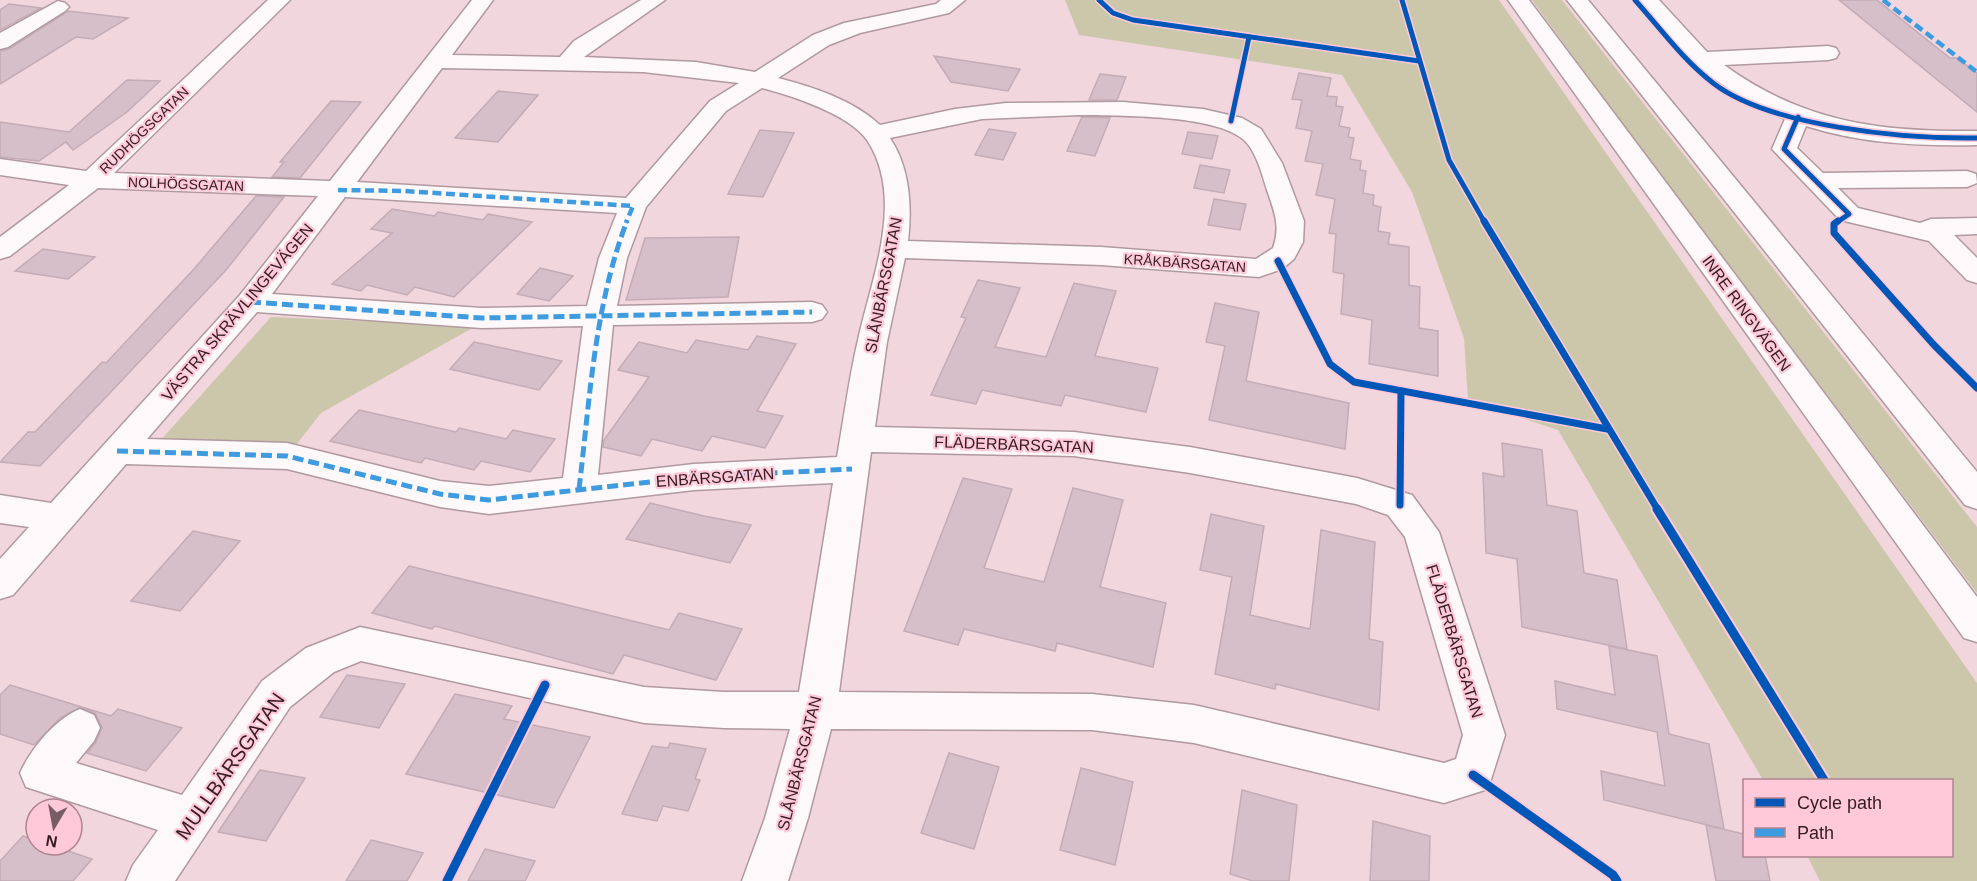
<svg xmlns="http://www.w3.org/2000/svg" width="1977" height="881" font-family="Arial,sans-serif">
  <rect width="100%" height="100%" fill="#f2d6de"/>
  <g fill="#ccc7aa">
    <polygon points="1065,0 1499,0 1977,683 1977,881 1820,881 1807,856 1952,856 1952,780 1763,780 1558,430 1468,400 1464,338 1412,192 1342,75 1079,35"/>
    <polygon points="1532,0 1562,0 1977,527 1977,593 1632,137"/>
    <polygon points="271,317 476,326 321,413 296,445 159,442"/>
  </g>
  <g fill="#d6bfc9" stroke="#c3acb6" stroke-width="1.5">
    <polygon points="1839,0 1877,0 1950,58 1957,58 1977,73 1977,112"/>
    <polygon points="9,4 41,8 0,30 0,10"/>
    <polygon points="68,11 128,18 93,39 76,37 0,84 0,51 9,49"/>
    <polygon points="934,56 1020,69 1008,91 951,82"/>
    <polygon points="1299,73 1331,78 1327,96 1337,97 1336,106 1343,107 1339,126 1350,128 1348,137 1354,138 1350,159 1361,161 1360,170 1366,171 1363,193 1374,195 1373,205 1381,207 1378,231 1390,233 1388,244 1409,247 1409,285 1420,287 1419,328 1438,331 1438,376 1369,364 1372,320 1341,314 1344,274 1333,272 1336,234 1329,233 1335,199 1316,195 1323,164 1305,161 1312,131 1296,128 1302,100 1292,99"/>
    <polygon points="1100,74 1126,77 1117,100 1089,100"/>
    <polygon points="127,80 160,81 127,112 73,150 66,142 39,161 0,157 0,122 69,132"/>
    <polygon points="498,91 538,95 498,142 455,138"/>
    <polygon points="331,101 361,102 300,178 272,177 284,162 280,162"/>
    <polygon points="1082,117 1110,118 1095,156 1067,151"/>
    <polygon points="989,129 1016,133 1003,160 975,155"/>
    <polygon points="760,130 794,133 763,197 728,194"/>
    <polygon points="1188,132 1218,136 1212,159 1182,154"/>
    <polygon points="1200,165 1230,170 1224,193 1194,188"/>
    <polygon points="256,196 284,197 226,270 108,395 40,466 0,462 28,432 35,432 102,362 106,363 194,269"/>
    <polygon points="1214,199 1246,204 1240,230 1208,225"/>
    <polygon points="392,209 434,216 438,212 483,220 488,214 532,222 454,297 415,287 407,295 367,285 361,291 332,284 392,233 371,229"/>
    <polygon points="739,237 728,297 626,300 645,238"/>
    <polygon points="43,249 95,257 68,279 15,271"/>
    <polygon points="540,268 573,276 549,301 517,294"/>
    <polygon points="978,280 1020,288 995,347 1046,357 1074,283 1116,291 1095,356 1158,368 1146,412 1065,395 1061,406 982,390 976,404 931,395 966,318 961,317"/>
    <polygon points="1215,303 1259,312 1246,381 1349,403 1345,449 1209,420 1225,346 1206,342"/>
    <polygon points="757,336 796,344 757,411 783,416 765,448 712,436 702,451 652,439 641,456 603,447 604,440 649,377 618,370 639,342 687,353 696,340 748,350"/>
    <polygon points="474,342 512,350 562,361 539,390 450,369"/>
    <polygon points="359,410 456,432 459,428 506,439 513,430 555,439 530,472 481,461 474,470 425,458 421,463 330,441"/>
    <polygon points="1502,443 1542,450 1547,505 1577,511 1584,573 1617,580 1627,649 1522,627 1517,559 1486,553 1483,473 1504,477"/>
    <polygon points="963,478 1012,489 984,568 1044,582 1073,488 1123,500 1100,587 1166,603 1153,667 1057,643 1055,651 964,629 958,645 904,631"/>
    <polygon points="650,503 704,516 751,525 730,563 626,539"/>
    <polygon points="1211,514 1264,526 1250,615 1310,629 1321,530 1375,542 1369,639 1383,642 1379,710 1276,684 1275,689 1215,674 1232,577 1200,570"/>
    <polygon points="193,531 240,541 180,611 131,601"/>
    <polygon points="409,566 669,630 679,613 742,629 716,680 624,655 613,674 435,626 432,629 372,613"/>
    <polygon points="1609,646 1657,656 1669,734 1709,744 1724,829 1604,800 1601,771 1665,786 1657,732 1557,709 1555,681 1615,695"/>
    <polygon points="347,675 405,684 379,728 320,717"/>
    <polygon points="10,685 111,716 118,709 182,728 146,771 87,753 96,742 102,727 95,713 81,707 60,718 34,745 0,734 0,695"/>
    <polygon points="455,694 512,706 504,719 590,737 554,808 406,774"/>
    <polygon points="670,743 706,749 695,779 700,780 688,811 663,806 657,821 622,814 652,746 668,748"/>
    <polygon points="949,753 999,767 974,849 921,833"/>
    <polygon points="1081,768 1133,782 1115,865 1060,850"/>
    <polygon points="260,770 305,778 266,841 218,832"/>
    <polygon points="1242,790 1297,805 1289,881 1253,881 1230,874"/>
    <polygon points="1373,821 1430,836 1429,881 1370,881"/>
    <polygon points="1706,825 1744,834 1744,855 1765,855 1770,881 1716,881"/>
    <polygon points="23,836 36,840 36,845 51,845 92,859 73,881 0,881 0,861"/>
    <polygon points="371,840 423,853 407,881 346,881"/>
    <polygon points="485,849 535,861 525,881 468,881"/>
  </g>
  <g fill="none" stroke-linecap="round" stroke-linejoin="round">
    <defs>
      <g id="minor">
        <path d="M268 0H290L114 173 330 181 472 0H493L452 55 560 57 574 41 641 0H665L584 57 696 62 755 72 813 35 844 23 936 4 941 0H965L949 13 860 33 829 45 778 78C813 87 853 100 880 125L955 109 1006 103 1123 102 1203 109 1242 118 1261 129 1282 163 1304 221 1303 242 1294 259 1282 269 1259 277 1101 265 905 258 887 342 875 427 1074 432 1190 447 1357 478 1412 495 1439 532 1505 735 1488 789 1444 803 1194 743 1092 730 831 729 808 818 788 881H742L765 818 790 729 724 728 644 723 361 661 334 672 290 707 175 881H126L133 865 158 830 26 787 20 773C31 749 55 719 80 709L94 715 100 728 94 741 76 763 182 795 262 681 306 648 360 627 644 687 724 692H799L833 483 694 490 489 514 440 507 287 469 126 464 13 595 0 599V559L29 527 0 523V495L51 503 240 295 318 196 98 188 10 256 0 259V237L69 185 0 175V159L86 171ZM442 68 643 72 739 83 710 101 626 198 357 182ZM762 88C792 96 849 114 867 140 906 199 871 279 858 340 849 378 844 418 837 457L694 464 598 475 613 325 812 322 822 319 827 312 822 305 812 302 617 306 627 258 646 207 726 111ZM1080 115C1119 116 1215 114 1244 140 1256 151 1262 174 1267 190 1274 211 1281 226 1273 248L1256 259 1101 247 908 241C912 206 910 168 890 138L982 119ZM345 197 617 213 599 258 587 306 482 308 272 294ZM257 312 482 328 583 326 563 478 489 486 440 481 287 443 147 439ZM871 452 1074 456 1190 473 1356 504 1388 515 1405 537 1463 735 1456 759 1444 763 1194 705 1092 694 839 692Z"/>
        <path d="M1638 0H1659L1707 52 1828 46 1836 48 1839 53 1836 58 1828 60 1724 65C1804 123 1881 132 1977 131V145C1919 146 1862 144 1806 126L1797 148 1823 173 1967 171 1976 174 1977 183 1967 187 1838 188 1858 208 1920 223 1931 219 1977 218V234L1954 235 1977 258V283L1967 280 1929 241 1840 220 1772 149 1785 119C1725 93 1675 54 1638 0Z"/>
        <polygon points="58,1 65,3 69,7 65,11 8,47 0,49 0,33"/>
      </g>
      <g id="highway">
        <polygon points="1508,0 1529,0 1977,597 1977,642 1964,638"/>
        <polygon points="1567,0 1588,0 1977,472 1977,509 1965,505"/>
      </g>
    </defs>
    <use href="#minor" stroke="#b099a0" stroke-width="3"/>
    <use href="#highway" stroke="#b099a0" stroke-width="3"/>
    <use href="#minor" fill="#fdf9fa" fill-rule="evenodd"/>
    <use href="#highway" fill="#fdf9fa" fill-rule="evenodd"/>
    <g stroke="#3e9be0" stroke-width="4.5" stroke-dasharray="9 4.5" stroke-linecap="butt">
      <polyline points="1883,0 1977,72"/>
      <polyline points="338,190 404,191 633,206 626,223"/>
    </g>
    <g stroke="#3e9be0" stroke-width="5" stroke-dasharray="11 5" stroke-linecap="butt">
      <polyline points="250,302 482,318 812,312"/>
      <polyline points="117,451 287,456 440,494 489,500 694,477 852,469"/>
      <path d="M579 489C590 399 594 307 627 221"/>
    </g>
    <defs>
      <g id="cycleway-far2">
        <polyline points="1099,0 1113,13 1133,20 1419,61"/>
        <polyline points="1402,0 1449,160 1485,223"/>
        <path d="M1635 0C1660 28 1683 60 1713 83 1770 127 1905 139 1977 138"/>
        <polyline points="1798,117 1784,149 1849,214 1836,223"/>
        <polyline points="1231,121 1249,37"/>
      </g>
      <g id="cycleway-far1">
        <polyline points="1484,221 1658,510"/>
        <polyline points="1838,221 1834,224 1834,233 1934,345 1977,388"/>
        <polyline points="1278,261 1330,364 1354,382 1607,429"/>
        <polyline points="1400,505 1401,391"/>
      </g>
      <g id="cycleway">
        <polyline points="1657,509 1824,780"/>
        <polyline points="1473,775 1613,875 1617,881"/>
        <polyline points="447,881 545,685"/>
      </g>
    </defs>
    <use href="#cycleway-far2" stroke="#ffc9d9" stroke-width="8"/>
    <use href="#cycleway-far1" stroke="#ffc9d9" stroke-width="10"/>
    <use href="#cycleway" stroke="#ffc9d9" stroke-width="13"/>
    <use href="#cycleway-far2" stroke="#0057b8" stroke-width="5"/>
    <use href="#cycleway-far1" stroke="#0057b8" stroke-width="7"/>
    <use href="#cycleway" stroke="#0057b8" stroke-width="9"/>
  </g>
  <g text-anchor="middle" stroke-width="4.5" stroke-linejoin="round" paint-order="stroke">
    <g font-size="14" fill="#341c24" stroke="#ffc9d9">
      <text transform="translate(144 130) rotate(-44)" y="5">RUDHÖGSGATAN</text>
      <text transform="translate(186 184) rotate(2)" y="5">NOLHÖGSGATAN</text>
      <text transform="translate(1185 263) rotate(4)" y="5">KRÅKBÄRSGATAN</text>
    </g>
    <g font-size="16" fill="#341c24" stroke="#ffc9d9">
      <text transform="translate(883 285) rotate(-79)" y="6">SLÅNBÄRSGATAN</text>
      <text transform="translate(237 312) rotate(-50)" y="6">VÄSTRA SKRÄVLINGEVÄGEN</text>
      <text transform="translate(1747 313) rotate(54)" y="6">INRE RINGVÄGEN</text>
      <text transform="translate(1014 444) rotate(2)" y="6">FLÄDERBÄRSGATAN</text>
      <text transform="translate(715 477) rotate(-4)" y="6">ENBÄRSGATAN</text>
      <text transform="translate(1455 641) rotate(73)" y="6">FLÄDERBÄRSGATAN</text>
      <text transform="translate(799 763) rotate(-76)" y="6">SLÅNBÄRSGATAN</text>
    </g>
    <g font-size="20" fill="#341c24" stroke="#ffc9d9">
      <text transform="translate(230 766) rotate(-55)" y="7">MULLBÄRSGATAN</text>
    </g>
  </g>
  <rect x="1743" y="779" width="210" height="78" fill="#ffc9d9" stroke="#ae8491" stroke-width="1.5"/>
  <rect x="1755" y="798" width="30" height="9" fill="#0057b8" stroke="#ae8491" stroke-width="1.5"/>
  <text x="1797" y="809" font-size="18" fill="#341c24">Cycle path</text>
  <rect x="1755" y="828" width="30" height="9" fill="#3e9be0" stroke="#ae8491" stroke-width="1.5"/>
  <text x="1797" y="839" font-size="18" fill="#341c24">Path</text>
  <g transform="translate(54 827) rotate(190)"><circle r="28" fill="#ffc9d9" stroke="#ae8491" stroke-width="1.5"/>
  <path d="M0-4.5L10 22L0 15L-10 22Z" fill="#765d65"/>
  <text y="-9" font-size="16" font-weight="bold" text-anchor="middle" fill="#341c24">N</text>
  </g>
</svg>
